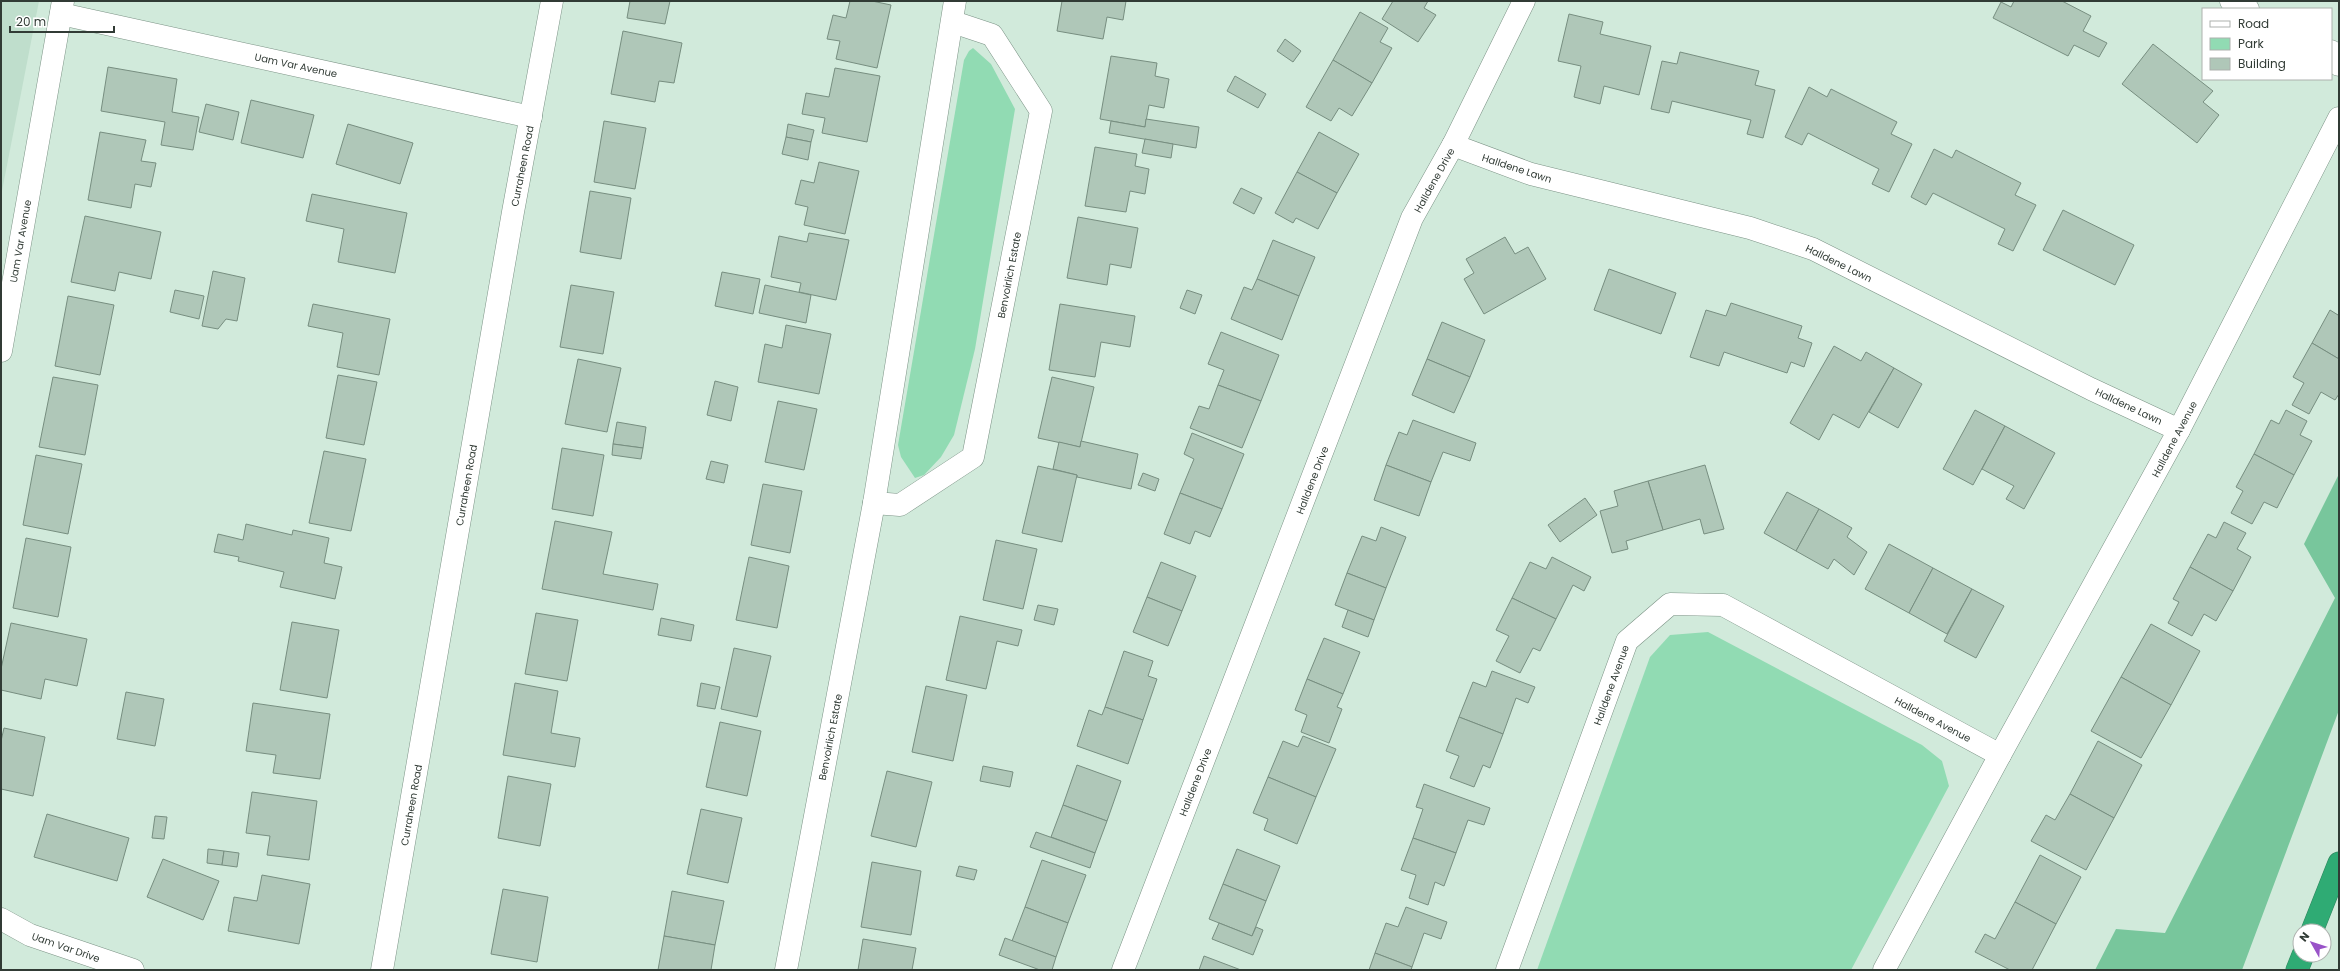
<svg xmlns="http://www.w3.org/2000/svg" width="2340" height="971" font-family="Poppins,sans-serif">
  <rect width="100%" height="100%" fill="#d1eadb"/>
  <polygon fill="#bfdecc" points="1,1 39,1 1,196"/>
  <g fill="#91dbb3">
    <polygon points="973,48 991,64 1015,109 975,349 954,435 941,457 924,475 915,478 901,457 898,445 964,60 969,51"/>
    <polygon points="1708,632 1922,745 1942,761 1949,786 1851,970 1537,970 1650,657 1670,635"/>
  </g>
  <polygon fill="#78c69c" points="2339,474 2339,710 2242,970 2095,970 2116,929 2165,933 2335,598 2304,544"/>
  <g fill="#afc7b8" stroke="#778e80">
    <polygon points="630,1 670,1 665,24 627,18"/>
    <polygon points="850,1 872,1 891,5 877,68 836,59 840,41 827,39 833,15 846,18"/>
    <polygon points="1062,1 1126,1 1123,20 1107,17 1103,39 1057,31"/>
    <polygon points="1393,1 1428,1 1424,8 1436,15 1418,42 1382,19"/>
    <polygon points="2014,1 2062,1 2091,16 2083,31 2107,43 2099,57 2074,45 2068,56 1993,18 2001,2 2011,7"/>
    <polygon points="1360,12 1388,28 1380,42 1392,48 1372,83 1333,60"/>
    <polygon points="1569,14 1603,22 1600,34 1651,46 1639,95 1604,86 1600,104 1574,97 1581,66 1558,61"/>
    <polygon points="623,31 682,43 674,83 659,81 655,102 611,94"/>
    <polygon points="1285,39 1301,51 1293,62 1277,51"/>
    <polygon points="2153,44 2213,91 2203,102 2219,115 2197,143 2122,84"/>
    <polygon points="1680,52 1759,71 1755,85 1775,90 1763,138 1747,134 1751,120 1672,101 1669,113 1651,109 1662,61 1677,64"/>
    <polygon points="1111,56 1157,63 1155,76 1169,79 1164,108 1149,105 1145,127 1100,119"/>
    <polygon points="1333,60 1372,83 1352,116 1339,108 1331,121 1306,107"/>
    <polygon points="108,67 177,79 172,112 199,117 193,150 161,145 165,122 101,111"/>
    <polygon points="835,68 880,76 867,142 822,133 825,118 802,114 806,93 829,97"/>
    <polygon points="1235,76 1266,94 1258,108 1227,91"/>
    <polygon points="1809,87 1827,97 1831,89 1897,122 1891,134 1912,144 1889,192 1872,184 1879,169 1808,133 1802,145 1785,137"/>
    <polygon points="251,100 314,115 303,158 241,143"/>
    <polygon points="206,104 239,112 233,140 199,132"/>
    <polygon points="1146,119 1199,127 1196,148 1109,133 1111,121 1145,127"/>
    <polygon points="604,121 646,128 635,189 594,182"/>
    <polygon points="348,124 413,143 400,184 336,164"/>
    <polygon points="788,124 814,130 811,142 786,137"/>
    <polygon points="100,132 146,140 141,161 156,163 151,187 135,184 131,208 88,200"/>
    <polygon points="1319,132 1359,154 1337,193 1297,172"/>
    <polygon points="786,137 811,142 808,160 782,154"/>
    <polygon points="1145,139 1173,144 1171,158 1142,153"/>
    <polygon points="1095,147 1137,154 1135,166 1149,169 1145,194 1130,191 1126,212 1085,206"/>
    <polygon points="1934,149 1952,158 1956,150 2021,183 2015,195 2036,205 2013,251 1998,244 2005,229 1933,193 1926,205 1911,197"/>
    <polygon points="819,162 859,171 845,234 804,225 808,207 795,204 801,180 814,183"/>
    <polygon points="1297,172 1337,193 1318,229 1296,218 1293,223 1275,213"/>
    <polygon points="1241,188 1262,198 1254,214 1233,203"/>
    <polygon points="590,191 631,198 621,259 580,252"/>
    <polygon points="312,194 407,213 395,273 338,262 344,229 306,221"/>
    <polygon points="2063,210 2134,245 2115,285 2043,250"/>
    <polygon points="85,216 161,232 151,279 119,272 115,291 71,282"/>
    <polygon points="1078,217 1138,228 1131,268 1110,264 1107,285 1067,278"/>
    <polygon points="809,233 849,240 836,300 799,292 801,283 771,277 779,236 807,242"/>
    <polygon points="1505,237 1515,254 1528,247 1546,279 1484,314 1464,279 1474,273 1466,259"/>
    <polygon points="1273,240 1315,257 1299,296 1257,279"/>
    <polygon points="1609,269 1676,293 1661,334 1594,310"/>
    <polygon points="213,271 245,278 237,321 226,319 218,329 202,326"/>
    <polygon points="722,272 760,279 753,314 715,306"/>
    <polygon points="1257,279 1299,296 1282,340 1231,319 1244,287 1252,290"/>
    <polygon points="571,285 614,292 603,354 560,347"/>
    <polygon points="765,285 811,295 806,323 759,313"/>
    <polygon points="175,290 204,296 199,319 170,312"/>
    <polygon points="1187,290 1202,295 1195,314 1180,308"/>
    <polygon points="68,296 114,305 100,375 55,366"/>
    <polygon points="1731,303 1802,326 1798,338 1812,343 1804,367 1791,362 1787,373 1724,352 1719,366 1690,357 1706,310 1726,316"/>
    <polygon points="313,304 390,319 379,375 337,367 343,333 308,326"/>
    <polygon points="1060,304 1135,316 1130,347 1101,342 1095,377 1049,370"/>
    <polygon points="2330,310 2338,315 2339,313 2339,359 2312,343"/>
    <polygon points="1442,322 1485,340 1470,377 1427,359"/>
    <polygon points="786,325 831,334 819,394 758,382 765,344 782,348"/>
    <polygon points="1221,332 1279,355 1261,401 1218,385 1224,370 1208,364"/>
    <polygon points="2312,343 2339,359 2339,394 2335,400 2321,392 2309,414 2292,405 2304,383 2293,377"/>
    <polygon points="1834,346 1861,361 1866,352 1894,368 1859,428 1833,414 1819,440 1790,423"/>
    <polygon points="578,359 621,368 607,432 565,424"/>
    <polygon points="1427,359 1470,377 1454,413 1412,395"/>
    <polygon points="1894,368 1922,384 1898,428 1869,412"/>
    <polygon points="338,375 377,382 364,445 326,438"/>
    <polygon points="53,377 98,385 85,455 39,447"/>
    <polygon points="1052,377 1094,387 1080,447 1038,438"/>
    <polygon points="715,381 738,387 731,421 707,415"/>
    <polygon points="1218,385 1261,401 1242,448 1190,428 1199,406 1209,409"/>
    <polygon points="778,401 817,409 804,470 765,462"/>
    <polygon points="1975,410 2005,426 1973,485 1943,469"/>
    <polygon points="2286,410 2307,421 2300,435 2312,441 2294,475 2254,454 2271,420 2279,424"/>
    <polygon points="1413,420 1476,443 1470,461 1443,452 1431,482 1386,465 1399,432 1407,435"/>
    <polygon points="617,422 646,427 643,448 613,444"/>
    <polygon points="2005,426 2055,453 2024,509 2006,499 2014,486 1982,469"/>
    <polygon points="1192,433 1244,454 1222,509 1180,493 1194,459 1184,454"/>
    <polygon points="1081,441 1138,454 1131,489 1077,477 1077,475 1053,469 1059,442 1080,447"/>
    <polygon points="613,444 643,448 641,459 612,455"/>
    <polygon points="562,448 604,455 593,516 552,509"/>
    <polygon points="324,451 366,459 351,531 309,523"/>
    <polygon points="2254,454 2294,475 2277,508 2264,502 2252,524 2231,513 2243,491 2236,487"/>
    <polygon points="36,455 82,464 68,534 23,525"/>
    <polygon points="711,461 728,465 724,483 706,479"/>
    <polygon points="1386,465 1431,482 1419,516 1374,500"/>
    <polygon points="1705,465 1724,529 1704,534 1700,519 1663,530 1648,481"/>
    <polygon points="1038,466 1077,475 1062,542 1022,533"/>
    <polygon points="1143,473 1159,479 1155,491 1138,485"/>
    <polygon points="1648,481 1663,530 1626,541 1628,549 1612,553 1600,511 1618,506 1614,491"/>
    <polygon points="763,484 802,491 790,553 751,545"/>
    <polygon points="1787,492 1819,509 1796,551 1764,533"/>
    <polygon points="1180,493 1222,509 1210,537 1195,531 1190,544 1164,534"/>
    <polygon points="1585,498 1597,515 1560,542 1548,525"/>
    <polygon points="1819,509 1852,528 1847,537 1867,552 1854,575 1834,559 1828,569 1796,551"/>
    <polygon points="555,521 612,532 603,574 658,584 653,610 542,589"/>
    <polygon points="2224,522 2246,533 2237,549 2251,557 2233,591 2190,567 2208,534 2216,538"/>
    <polygon points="246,524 292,535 293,530 329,538 324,563 342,567 335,599 280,587 284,572 238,561 239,557 214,552 218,534 243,540"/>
    <polygon points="1381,527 1406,537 1386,588 1347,573 1362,536 1376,541"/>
    <polygon points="26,538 71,547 58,617 13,608"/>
    <polygon points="996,540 1037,549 1023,609 983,600"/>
    <polygon points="1889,544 1933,568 1909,613 1865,589"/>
    <polygon points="749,557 789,566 777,628 736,620"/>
    <polygon points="1552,557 1591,577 1584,591 1573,585 1556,619 1512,598 1530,562 1546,569"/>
    <polygon points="1161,562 1196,576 1182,611 1147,597"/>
    <polygon points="2190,567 2233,591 2216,621 2204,614 2192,636 2168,623 2179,602 2173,599"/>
    <polygon points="1933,568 1972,589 1947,634 1909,613"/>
    <polygon points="1347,573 1386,588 1374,620 1335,605"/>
    <polygon points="1972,589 2004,606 1976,658 1944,641"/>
    <polygon points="1147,597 1182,611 1168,646 1133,632"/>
    <polygon points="1512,598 1556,619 1540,651 1533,648 1520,673 1496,661 1509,636 1496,630"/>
    <polygon points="1038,605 1058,609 1054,625 1034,620"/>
    <polygon points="1348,610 1374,620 1368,637 1342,627"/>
    <polygon points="536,613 578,620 567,681 525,674"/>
    <polygon points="960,616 1022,630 1018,646 997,641 986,689 946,680"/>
    <polygon points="661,618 694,625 691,641 658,635"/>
    <polygon points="292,622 339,630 327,698 280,690"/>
    <polygon points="11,623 87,639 77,686 45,679 41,699 1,690 1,669"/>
    <polygon points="2151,624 2200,651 2171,705 2121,677"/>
    <polygon points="1324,638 1360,652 1343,694 1307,679"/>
    <polygon points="734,648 771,656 757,717 721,709"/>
    <polygon points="1124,651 1153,661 1148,676 1157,679 1143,720 1105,707"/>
    <polygon points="1492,671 1535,687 1528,703 1516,698 1503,734 1459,717 1473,682 1486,687"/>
    <polygon points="2121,677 2171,705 2141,758 2091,731"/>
    <polygon points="1307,679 1343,694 1337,707 1342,709 1329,743 1301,732 1307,715 1295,710"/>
    <polygon points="515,683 558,691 551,733 580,738 575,767 503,755"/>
    <polygon points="701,683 720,687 715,709 697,706"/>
    <polygon points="926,686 967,695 953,761 912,752"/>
    <polygon points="126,692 164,699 155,746 117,739"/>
    <polygon points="253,703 330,714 320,779 273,773 276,755 246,751"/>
    <polygon points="1105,707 1143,720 1128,764 1077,746 1089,710 1102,715"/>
    <polygon points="1459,717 1503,734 1490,768 1483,765 1474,787 1450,778 1459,756 1446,751"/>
    <polygon points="720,722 761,731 747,796 706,787"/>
    <polygon points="4,728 45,737 33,796 1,789 1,741"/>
    <polygon points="1303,736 1336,749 1316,797 1268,777 1283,741 1298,747"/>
    <polygon points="2098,741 2142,765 2114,818 2070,794"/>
    <polygon points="1077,765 1121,781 1107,821 1063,805"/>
    <polygon points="983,766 1013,772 1010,787 980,781"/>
    <polygon points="887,771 932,782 916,847 871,836"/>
    <polygon points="508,776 551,784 540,846 498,838"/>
    <polygon points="1268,777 1316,797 1297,844 1264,830 1268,819 1253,813"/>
    <polygon points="1424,784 1490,808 1484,825 1468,820 1456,853 1413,838 1423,809 1416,807"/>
    <polygon points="252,792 317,801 309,860 267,855 270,836 246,833"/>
    <polygon points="2070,794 2114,818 2086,870 2031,841 2046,815 2055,820"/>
    <polygon points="1063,805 1107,821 1095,853 1051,837"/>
    <polygon points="701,809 742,818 728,883 687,874"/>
    <polygon points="47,814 129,838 117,881 34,857"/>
    <polygon points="155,816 167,817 164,839 152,838"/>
    <polygon points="1036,832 1095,853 1090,868 1030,847"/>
    <polygon points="1413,838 1456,853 1444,886 1435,882 1428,905 1409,898 1416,875 1401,870"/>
    <polygon points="208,849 224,851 222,865 207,863"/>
    <polygon points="1237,849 1280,866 1266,901 1223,884"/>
    <polygon points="224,851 239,853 237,867 222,865"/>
    <polygon points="2040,855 2081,877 2056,924 2015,902"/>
    <polygon points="163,859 219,881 203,920 147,897"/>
    <polygon points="1042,860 1086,875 1068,923 1025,907"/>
    <polygon points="872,862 921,871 911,935 861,927"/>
    <polygon points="959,866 977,870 974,880 956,876"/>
    <polygon points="262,875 310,884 299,944 228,931 234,897 257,901"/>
    <polygon points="1223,884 1266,901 1252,936 1209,919"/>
    <polygon points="503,889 548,897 537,962 491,954"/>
    <polygon points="672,891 724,901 715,945 664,936"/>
    <polygon points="2015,902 2056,924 2032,970 2010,970 1975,952 1985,934 1995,939"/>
    <polygon points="1025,907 1068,923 1056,957 1012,941"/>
    <polygon points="1406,907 1447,922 1441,939 1424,933 1412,967 1375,953 1386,923 1398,927"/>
    <polygon points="1219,923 1252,936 1256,927 1263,930 1253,955 1212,939"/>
    <polygon points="664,936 715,945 711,970 658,970"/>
    <polygon points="1005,938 1056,957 1052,970 1040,970 999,955"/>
    <polygon points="863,939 916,948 912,970 858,970"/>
    <polygon points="1375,953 1412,967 1411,970 1369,970"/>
    <polygon points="1204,956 1241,970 1199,970"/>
  </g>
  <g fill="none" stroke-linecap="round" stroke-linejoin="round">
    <defs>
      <g id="minor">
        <polyline points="2231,1 2248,9"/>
        <polyline points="61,14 531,117"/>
        <polyline points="2331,51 2339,65"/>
        <polyline points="1453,145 1531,174 1750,228 1813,249 2091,389 2179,430"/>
        <polyline points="1,351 63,1"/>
        <polyline points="874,503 900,505 973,457 1041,111 992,35 953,22"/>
        <polyline points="1,919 30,935 133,970"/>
        <polyline points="382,970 513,212 552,1"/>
        <polyline points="786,970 874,503 955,1"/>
        <polyline points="1123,970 1412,218 1453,145 1524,1"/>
        <polyline points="1507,970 1627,641 1670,604 1723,605 2000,755"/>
        <polyline points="1884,970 2000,755 2179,430 2339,118"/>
      </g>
      <g id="highway">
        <polyline points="2312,931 2339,863"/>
        <polyline points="2297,970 2303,955"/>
      </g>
    </defs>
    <use href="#minor" stroke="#7c9386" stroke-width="23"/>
    <use href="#highway" stroke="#30845e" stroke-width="23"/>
    <use href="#minor" stroke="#fff" stroke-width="22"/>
    <use href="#highway" stroke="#2fab74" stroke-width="22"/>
  </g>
  <g text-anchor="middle" stroke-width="3.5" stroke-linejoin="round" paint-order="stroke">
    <g font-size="10" fill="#313b35" stroke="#fff">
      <text transform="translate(296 65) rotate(12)" y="4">Uam Var Avenue</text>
      <text transform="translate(522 166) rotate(-79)" y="4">Curraheen Road</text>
      <text transform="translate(1517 168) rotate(18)" y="4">Halldene Lawn</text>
      <text transform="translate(1434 180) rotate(-61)" y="4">Halldene Drive</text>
      <text transform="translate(20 241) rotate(-80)" y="4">Uam Var Avenue</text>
      <text transform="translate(1839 263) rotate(26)" y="4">Halldene Lawn</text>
      <text transform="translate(1009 275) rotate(-79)" y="4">Benvoirlich Estate</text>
      <text transform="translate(2129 406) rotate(25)" y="4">Halldene Lawn</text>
      <text transform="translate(2174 439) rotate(-62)" y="4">Halldene Avenue</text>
      <text transform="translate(1312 480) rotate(-69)" y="4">Halldene Drive</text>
      <text transform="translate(466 485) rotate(-80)" y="4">Curraheen Road</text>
      <text transform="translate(1611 685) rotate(-70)" y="4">Halldene Avenue</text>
      <text transform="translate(1933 719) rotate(28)" y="4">Halldene Avenue</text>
      <text transform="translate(830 737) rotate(-79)" y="4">Benvoirlich Estate</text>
      <text transform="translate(1195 782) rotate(-69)" y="4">Halldene Drive</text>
      <text transform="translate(411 805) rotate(-80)" y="4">Curraheen Road</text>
      <text transform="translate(66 947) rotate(19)" y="4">Uam Var Drive</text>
    </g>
  </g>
  <rect width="2340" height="971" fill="none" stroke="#313b35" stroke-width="4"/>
  <rect x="2202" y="8" width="130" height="72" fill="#ffffff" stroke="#adb1ae"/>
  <rect x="2210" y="21" width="20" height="6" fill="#ffffff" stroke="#adb1ae"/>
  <text x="2238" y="28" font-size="12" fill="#313b35">Road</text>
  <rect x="2210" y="38" width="20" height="12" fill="#91dbb3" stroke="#adb1ae"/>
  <text x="2238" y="48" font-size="12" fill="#313b35">Park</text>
  <rect x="2210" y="58" width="20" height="12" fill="#afc7b8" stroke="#adb1ae"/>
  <text x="2238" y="68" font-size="12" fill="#313b35">Building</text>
  <g transform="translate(2312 943) rotate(309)"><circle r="19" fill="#ffffff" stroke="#adb1ae"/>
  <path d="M0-3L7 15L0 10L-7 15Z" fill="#9953c8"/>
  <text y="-6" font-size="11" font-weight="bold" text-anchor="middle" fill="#313b35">N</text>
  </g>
  <path d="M10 26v6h104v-6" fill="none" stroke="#313b35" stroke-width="2"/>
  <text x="16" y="26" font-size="12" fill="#313b35" stroke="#ffffff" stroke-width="3" paint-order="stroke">20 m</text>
</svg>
